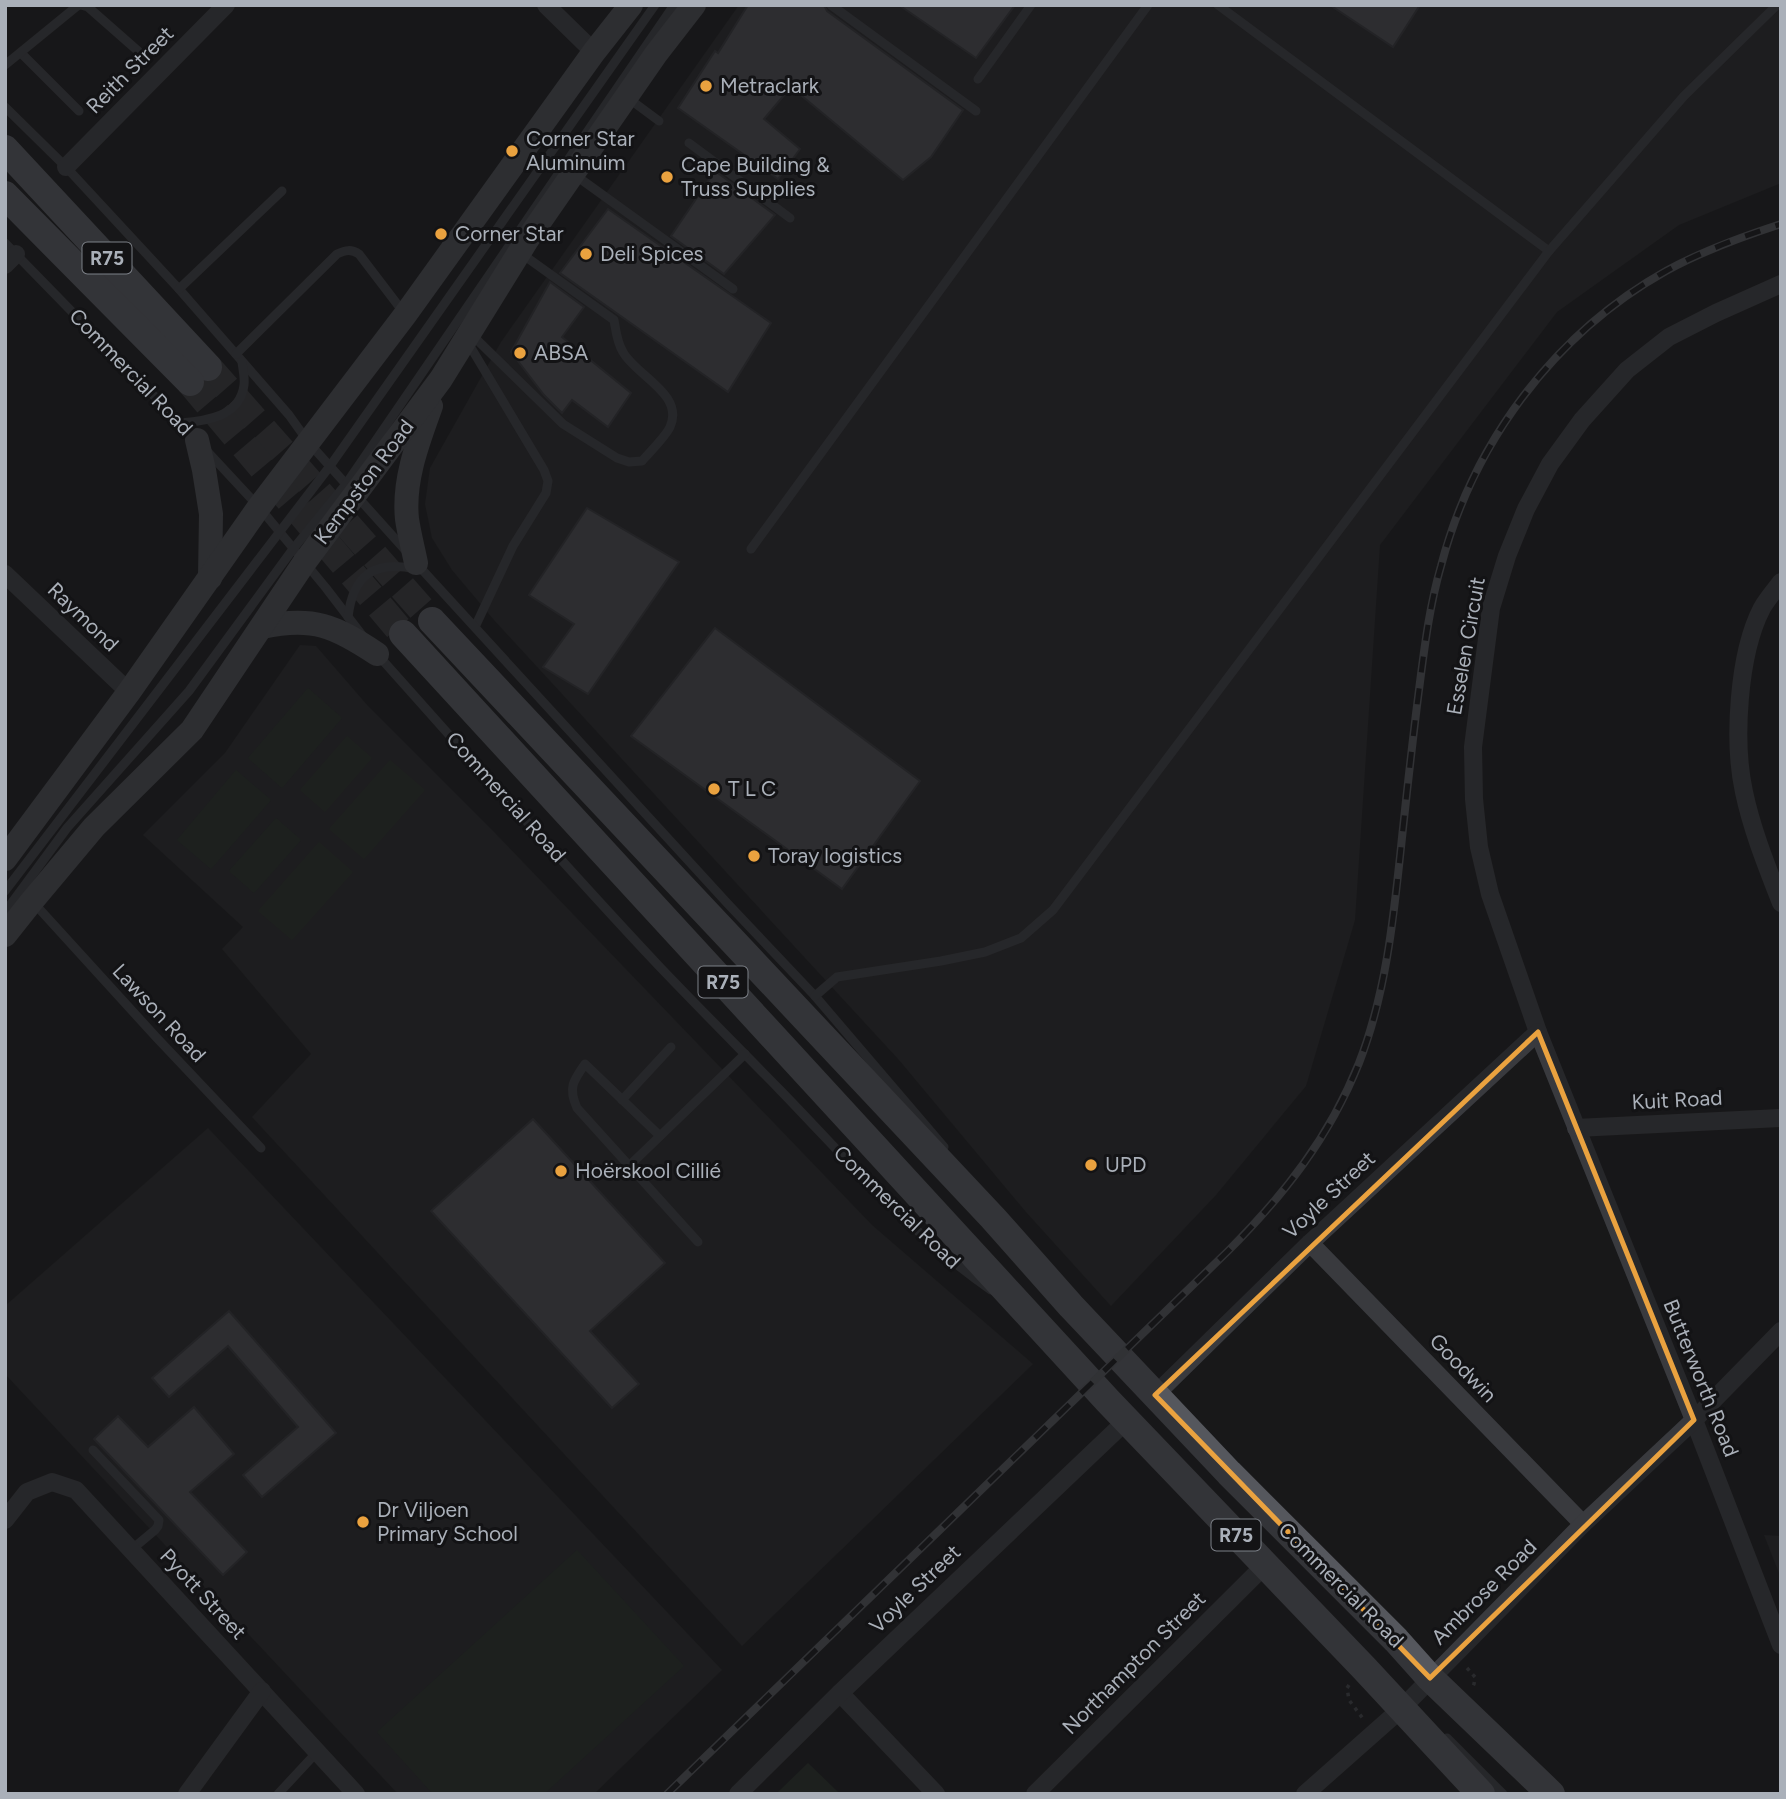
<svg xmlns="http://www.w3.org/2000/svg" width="1786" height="1799" font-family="Figtree,sans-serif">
  <rect width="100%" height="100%" fill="#181819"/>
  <g fill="#242426">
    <polygon points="739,5 1781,5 1781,183 1679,225 1557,312 1380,545 1355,920 1306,1086 1216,1195 1111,1306 1026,1212 899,1060 494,620 452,570 432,538 425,504 430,468 501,342"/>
    <polygon points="300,645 316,646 368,706 495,833 872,1225 1033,1364 742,1646 252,1117 311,1054 222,949 243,927 143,835 225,753"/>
    <polygon points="208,1128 722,1670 594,1794 398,1794 5,1374 5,1306"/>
    <polygon points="1764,1535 1781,1536 1781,1578"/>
  </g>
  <g fill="#242c24">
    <polygon points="308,688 342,718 282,788 248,758"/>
    <polygon points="347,736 372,758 325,812 300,790"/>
    <polygon points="390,760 425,790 364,859 329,829"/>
    <polygon points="236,770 271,800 211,869 177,840"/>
    <polygon points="276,818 301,840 254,893 229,871"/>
    <polygon points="319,842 353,872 292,940 258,911"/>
    <polygon points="577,1550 684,1666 544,1794 433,1794 377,1732"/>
    <polygon points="808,1763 840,1794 776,1794"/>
  </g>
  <g fill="#47484c" stroke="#323235" stroke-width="2">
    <polygon points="748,5 824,5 827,11 963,110 931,157 903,180 791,87 764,119 800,149 778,179 678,108 715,51 718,53"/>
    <polygon points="899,5 1015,5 976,58"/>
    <polygon points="1330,5 1420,5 1393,47"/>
    <polygon points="715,171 775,215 724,274 671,236"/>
    <polygon points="608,209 771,323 728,392 560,273"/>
    <polygon points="550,282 584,307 562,337 631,393 608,427 572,400 562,413 544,395 511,352"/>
    <polygon points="587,508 679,562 588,694 543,667 574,624 529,595"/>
    <polygon points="715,628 920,781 842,889 631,736"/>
    <polygon points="533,1119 665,1263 590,1331 639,1384 612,1408 431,1211"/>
    <polygon points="229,1311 336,1433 262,1497 243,1475 298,1427 228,1346 169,1397 152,1378"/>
    <polygon points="194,1407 234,1454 190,1492 247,1552 223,1575 94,1439 118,1416 148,1447"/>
  </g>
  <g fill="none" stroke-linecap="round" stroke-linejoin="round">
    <g stroke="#353639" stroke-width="28" stroke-dasharray="28 14" stroke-linecap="butt">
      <polyline points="208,367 432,621"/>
      <polyline points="190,382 403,634"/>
    </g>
    <g stroke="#3f4145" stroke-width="3.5" stroke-dasharray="3.5 5" stroke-linecap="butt">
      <polyline points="1467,1668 1475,1677 1474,1684 1472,1688"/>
      <polyline points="1349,1685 1347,1688 1349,1700 1364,1720"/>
    </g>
    <g stroke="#393a3e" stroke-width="9">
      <polyline points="81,5 88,7 138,51"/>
      <polyline points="831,5 976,111"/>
      <polyline points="1218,5 1549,251"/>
      <polyline points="21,53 79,111"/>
      <polyline points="5,65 76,7 79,5"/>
      <polyline points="978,79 1031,5"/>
      <polyline points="628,98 659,121"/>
      <polyline points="5,107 66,167 179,289 289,415 309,443 407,552"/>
      <polyline points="689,143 790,218"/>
      <polyline points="575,175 733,289"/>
      <polyline points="5,243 197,440"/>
      <polyline points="179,289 282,191"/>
      <path d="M471 334 563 424 617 458 629 462 642 461C649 453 666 436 670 427 685 394 635 375 623 352 617 343 616 331 614 320L522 254"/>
      <polyline points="467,341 544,470 548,481 546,493 513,546 475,627"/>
      <path d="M236 354 337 254C346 250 351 249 359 254L404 313"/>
      <path d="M181 423C206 421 240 417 244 385 245 378 243 370 242 362"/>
      <polyline points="206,450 259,507 326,588 362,635"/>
      <polyline points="751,549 1148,5"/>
      <polyline points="416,563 728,904 815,996 944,1147"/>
      <path d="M348 617C353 575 374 560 416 569"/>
      <path d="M377 654C470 758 562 863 658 965 698 1007 739 1048 780 1090 848 1160 910 1234 991 1290"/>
      <polyline points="5,891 330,466 655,5"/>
      <polyline points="33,902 156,1037 261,1148"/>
      <polyline points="5,912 67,828 189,691 293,549 346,484 674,5"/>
      <polyline points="815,996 837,977 941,961 985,952 1021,938 1053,910 1549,251 1684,96 1777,5"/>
      <polyline points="622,1100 671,1047"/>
      <path d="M660 1136 585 1064C573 1081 568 1088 577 1108L698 1242"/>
      <polyline points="630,1165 745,1054"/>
      <polyline points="93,1450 159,1520 158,1526 155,1530 131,1550"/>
      <polyline points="1447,1738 1503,1794"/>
      <polyline points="278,1794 317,1752"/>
    </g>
    <g stroke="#393a3e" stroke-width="18">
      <polyline points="546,5 594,52"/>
      <polyline points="66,167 226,5"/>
      <polyline points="5,265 16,254"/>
      <polyline points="1781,284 1716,313 1669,337 1627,370 1582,420 1550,464 1526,509 1507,556 1491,608 1473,747 1474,799 1479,847 1490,894 1538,1032 1694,1420 1781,1645"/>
      <polyline points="5,574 129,692"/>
      <path d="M1781 582C1775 590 1767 599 1762 608 1738 654 1733 742 1744 792 1752 830 1767 867 1781 903"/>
      <polyline points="1576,1128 1781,1118"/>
      <polyline points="1310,1243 1583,1524"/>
      <polyline points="1155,1395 1310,1243 1538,1032"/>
      <polyline points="5,1520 27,1492 52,1482 76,1490 356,1794"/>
      <polyline points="840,1693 936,1794"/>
      <polyline points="187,1794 262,1691"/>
      <polyline points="738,1794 840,1693 1126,1421"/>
      <polyline points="1035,1794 1265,1565"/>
      <polyline points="1305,1794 1401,1709 1583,1524 1694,1420 1781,1331"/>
    </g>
    <g stroke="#47494e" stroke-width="24">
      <polyline points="197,440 204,470 211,514 210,578"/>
      <path d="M416 563C413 548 409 533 407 519 403 480 418 442 431 406"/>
      <path d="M262 627C313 616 335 626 377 654"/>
      <polyline points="5,859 129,692 259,507 405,315 594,52 631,5"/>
      <polyline points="5,935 32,901 94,827 192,730 304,563 441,379 527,240 656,54 694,5"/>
    </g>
    <g stroke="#55575d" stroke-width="28">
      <polyline points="5,149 208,367"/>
      <polyline points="5,195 190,382"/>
      <polyline points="432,621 993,1218 1071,1306 1229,1473 1396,1640 1430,1678 1551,1794"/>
      <polyline points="403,634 1108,1401 1364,1668 1481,1794"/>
    </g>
    <defs>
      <path id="rail" d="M667 1794 1228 1251C1284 1195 1329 1138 1359 1063 1389 986 1395 901 1404 819 1409 773 1414 728 1420 682 1425 643 1430 604 1441 566 1473 443 1554 334 1666 271 1702 251 1741 237 1781 224"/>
    </defs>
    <use href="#rail" stroke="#505257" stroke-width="8"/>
    <use href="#rail" stroke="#131315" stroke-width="5" stroke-dasharray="16" stroke-linecap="butt"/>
  </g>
  <path d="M0 0H1786V1799H0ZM1538 1032 1694 1420 1430 1678 1155 1395Z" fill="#181819" fill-opacity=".55" fill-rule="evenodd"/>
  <path fill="none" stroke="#eaa23f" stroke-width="5" stroke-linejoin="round" d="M1538 1032 1694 1420 1430 1678 1155 1395Z"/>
  <g fill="#eaa23f" stroke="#131315" stroke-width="2.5">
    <circle cx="706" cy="86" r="7"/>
    <circle cx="512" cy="151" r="7"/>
    <circle cx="667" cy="177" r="7"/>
    <circle cx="441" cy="234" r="7"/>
    <circle cx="586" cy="254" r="7"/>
    <circle cx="520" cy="353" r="7"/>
    <circle cx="714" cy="789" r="7"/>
    <circle cx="754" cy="856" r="7"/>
    <circle cx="1091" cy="1165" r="7"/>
    <circle cx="561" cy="1171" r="7"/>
    <circle cx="363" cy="1522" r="7"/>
  </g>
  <g text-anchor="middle" stroke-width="6" stroke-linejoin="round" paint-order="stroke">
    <g fill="#131315" stroke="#7d8188" stroke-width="2">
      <rect x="82.5" y="242.5" width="49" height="31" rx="5"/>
      <rect x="698.5" y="966.5" width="49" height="31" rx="5"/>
      <rect x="1211.5" y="1519.5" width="49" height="31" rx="5"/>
    </g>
    <g font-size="19" font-weight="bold" fill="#aab0b9">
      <text x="107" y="265">R75</text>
      <text x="723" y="989">R75</text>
      <text x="1236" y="1542">R75</text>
    </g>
    <g font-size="21" fill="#aab0b9" stroke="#131315">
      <text transform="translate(130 70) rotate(-45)" y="7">Reith Street</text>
      <text transform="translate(131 372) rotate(46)" y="7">Commercial Road</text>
      <text transform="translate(364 482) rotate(-53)" y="7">Kempston Road</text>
      <text transform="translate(83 617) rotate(44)" y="7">Raymond</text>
      <text transform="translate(1466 646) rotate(-80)" y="7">Esselen Circuit</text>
      <text transform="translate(506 797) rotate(48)" y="7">Commercial Road</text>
      <text transform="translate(159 1013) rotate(47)" y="7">Lawson Road</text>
      <text transform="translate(1677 1100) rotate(-3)" y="7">Kuit Road</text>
      <text transform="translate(1329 1195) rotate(-43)" y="7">Voyle Street</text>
      <text transform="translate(897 1207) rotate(44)" y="7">Commercial Road</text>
      <text transform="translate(1463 1368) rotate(46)" y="7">Goodwin</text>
      <text transform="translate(1701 1378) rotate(68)" y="7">Butterworth Road</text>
      <text transform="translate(1341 1585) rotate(45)" y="7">Commercial Road</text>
      <text transform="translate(915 1589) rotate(-44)" y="7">Voyle Street</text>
      <text transform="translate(1484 1592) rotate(-45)" y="7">Ambrose Road</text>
      <text transform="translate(203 1594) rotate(47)" y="7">Pyott Street</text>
      <text transform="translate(1134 1663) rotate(-45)" y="7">Northampton Street</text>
    </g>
    <g font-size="21" fill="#aab0b9" stroke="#131315" text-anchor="start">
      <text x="720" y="93">Metraclark</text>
      <text x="526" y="146">Corner Star<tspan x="526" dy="24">Aluminuim</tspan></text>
      <text x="681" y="172">Cape Building &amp;<tspan x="681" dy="24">Truss Supplies</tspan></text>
      <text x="455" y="241">Corner Star</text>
      <text x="600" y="261">Deli Spices</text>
      <text x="534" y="360">ABSA</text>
      <text x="728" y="796">T L C</text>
      <text x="768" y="863">Toray logistics</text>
      <text x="1105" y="1172">UPD</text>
      <text x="575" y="1178">Hoërskool Cillié</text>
      <text x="377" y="1517">Dr Viljoen<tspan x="377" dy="24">Primary School</tspan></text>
    </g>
  </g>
  <rect width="1786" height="1799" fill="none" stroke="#aab0b9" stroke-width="14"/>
</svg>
